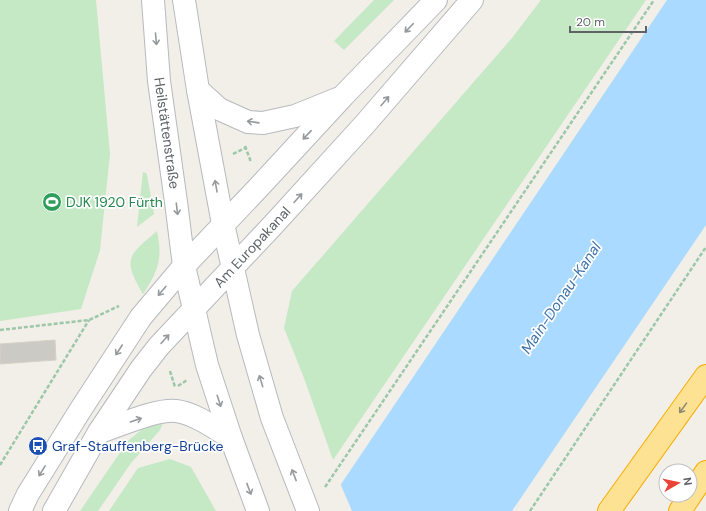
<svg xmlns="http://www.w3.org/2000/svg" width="706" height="511" font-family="'DM Sans',sans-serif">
  <rect width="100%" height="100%" fill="#f1efe8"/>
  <g fill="#c5e8c5">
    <polygon points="0,0 96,0 110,154 100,250 81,309 0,321"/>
    <polygon points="374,0 394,0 344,50 334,41"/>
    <polygon points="541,0 646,0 333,460 304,378 284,328 292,291 512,38"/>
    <polygon points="143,172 146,173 147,175 154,214 137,227"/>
    <path d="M157 231C163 259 158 271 143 294 122 258 128 256 157 231Z"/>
    <polygon points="163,423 160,430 131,463 98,511 80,511 128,441 140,431 152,424"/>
    <polygon points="170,459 191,467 216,511 109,511 138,468"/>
  </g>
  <polygon fill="#aadaff" points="667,0 706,0 706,225 512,511 323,511"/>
  <polygon fill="#f1efe8" points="340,483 352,511 321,511 322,510"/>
  <polygon fill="#cccac5" stroke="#d6d1c6" points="55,340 56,360 0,364 0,344"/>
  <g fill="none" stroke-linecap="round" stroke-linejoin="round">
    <defs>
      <g id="secondary">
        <polyline points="153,0 159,81 176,202 184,266 207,365 231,438 258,511"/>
        <polyline points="184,0 198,90 223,224 248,335 272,418 308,511"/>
        <polyline points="198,90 219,109 248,122 263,123 295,116 337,99"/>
        <path d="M99 432C119 426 155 409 176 411 194 413 215 428 231 438"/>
        <polyline points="20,511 28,494 81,409 141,317 184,266 259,187 343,96 436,0"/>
        <polyline points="54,511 99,432 141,369 159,346 273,225 365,124 472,0"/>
      </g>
      <g id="highway">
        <polyline points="609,511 706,376"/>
        <polyline points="680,511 706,472"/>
      </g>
    </defs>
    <use href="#secondary" stroke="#b6babf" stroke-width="24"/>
    <use href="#highway" stroke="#f9ab00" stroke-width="24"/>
    <g stroke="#9cc7a9" stroke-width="2.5" stroke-dasharray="4 2" stroke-linecap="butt">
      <polyline points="245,146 251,162"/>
      <polyline points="233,154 245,148"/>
      <polyline points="0,330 89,320 119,306"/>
      <polyline points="170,371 175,387"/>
      <polyline points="178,386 187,380"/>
      <polyline points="0,465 89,320"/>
      <polyline points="325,487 654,0"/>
      <polyline points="530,511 706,247"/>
    </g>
    <use href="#secondary" stroke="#fff" stroke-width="22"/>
    <use href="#highway" stroke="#fde293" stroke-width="22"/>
  </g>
  <defs><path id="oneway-shaft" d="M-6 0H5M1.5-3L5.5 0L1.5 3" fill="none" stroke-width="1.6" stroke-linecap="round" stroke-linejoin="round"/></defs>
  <g stroke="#979a9d">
    <use href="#oneway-shaft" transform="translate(409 28) rotate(134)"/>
    <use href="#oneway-shaft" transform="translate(156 39) rotate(85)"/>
    <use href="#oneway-shaft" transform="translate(385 101) rotate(-49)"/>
    <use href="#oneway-shaft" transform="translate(253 122) rotate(-172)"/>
    <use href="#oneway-shaft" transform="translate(307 135) rotate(133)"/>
    <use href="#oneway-shaft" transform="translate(216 186) rotate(-100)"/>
    <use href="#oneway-shaft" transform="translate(298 198) rotate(-48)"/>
    <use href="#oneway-shaft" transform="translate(177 209) rotate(83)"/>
    <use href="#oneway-shaft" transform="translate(162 291) rotate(130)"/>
    <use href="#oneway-shaft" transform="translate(165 339) rotate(-48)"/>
    <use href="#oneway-shaft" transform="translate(119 350) rotate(123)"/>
    <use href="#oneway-shaft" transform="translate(261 381) rotate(-107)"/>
    <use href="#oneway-shaft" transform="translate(219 401) rotate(72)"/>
    <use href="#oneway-shaft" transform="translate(136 420) rotate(-19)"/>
    <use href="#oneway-shaft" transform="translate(42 471) rotate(122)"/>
    <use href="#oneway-shaft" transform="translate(294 475) rotate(-111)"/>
    <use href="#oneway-shaft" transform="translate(249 489) rotate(69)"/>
  </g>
  <use stroke="#8e8975" href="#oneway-shaft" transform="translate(683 408) rotate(126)"/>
  <defs>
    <symbol id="stadium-disc" viewBox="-11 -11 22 22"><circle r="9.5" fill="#2e9e5b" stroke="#fff"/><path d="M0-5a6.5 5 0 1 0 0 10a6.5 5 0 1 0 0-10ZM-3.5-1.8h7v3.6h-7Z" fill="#fff"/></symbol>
    <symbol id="bus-disc" viewBox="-11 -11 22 22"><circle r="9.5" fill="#1a4fb4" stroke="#fff"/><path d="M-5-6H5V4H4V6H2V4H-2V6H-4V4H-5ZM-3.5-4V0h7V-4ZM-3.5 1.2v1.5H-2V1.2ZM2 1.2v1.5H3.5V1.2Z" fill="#fff"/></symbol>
  </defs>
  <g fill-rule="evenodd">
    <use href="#stadium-disc" x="41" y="191" width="22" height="22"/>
    <use href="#bus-disc" x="27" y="435" width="22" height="22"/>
  </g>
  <g text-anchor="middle" stroke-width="3.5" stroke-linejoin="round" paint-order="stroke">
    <g font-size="14" fill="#5f6368" stroke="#fff">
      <text transform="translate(167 133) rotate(82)" y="5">Heilstättenstraße</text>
      <text transform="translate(252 247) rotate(-47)" y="5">Am Europakanal</text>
    </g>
    <g font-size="14" fill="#27864d" stroke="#fff" text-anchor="start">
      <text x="66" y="207">DJK 1920 Fürth</text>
    </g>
    <g font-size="14" fill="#164399" stroke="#fff" text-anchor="start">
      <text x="52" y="451">Graf-Stauffenberg-Brücke</text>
    </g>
    <g font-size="15" font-style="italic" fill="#4174aa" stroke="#fff">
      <text transform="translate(561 298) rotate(-56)" y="5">Main-Donau-Kanal</text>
    </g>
  </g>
  <g transform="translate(678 483) rotate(81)"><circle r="19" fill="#ffffff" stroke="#bfc1c3"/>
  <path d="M0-3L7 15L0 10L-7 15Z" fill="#ea4335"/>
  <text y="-6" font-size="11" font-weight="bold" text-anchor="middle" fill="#5f6368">N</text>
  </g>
  <path d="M570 26v6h76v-6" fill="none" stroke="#5f6368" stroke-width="2"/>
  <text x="576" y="26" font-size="12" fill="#5f6368" stroke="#ffffff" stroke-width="3" paint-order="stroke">20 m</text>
</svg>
